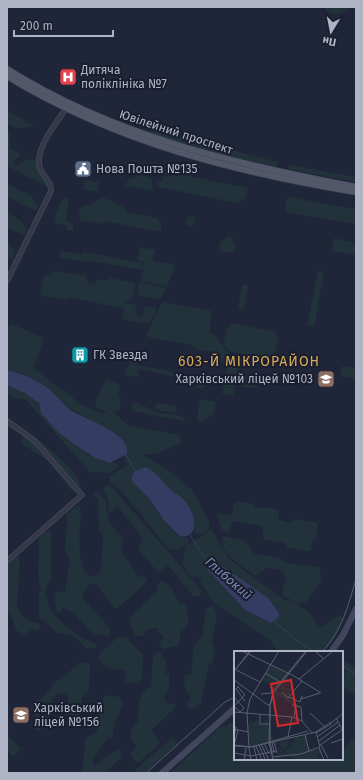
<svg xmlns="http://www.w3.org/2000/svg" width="363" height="780" viewBox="0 0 363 780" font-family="'Fira Sans',sans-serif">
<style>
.green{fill:#22323a;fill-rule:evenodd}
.water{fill:#343d61}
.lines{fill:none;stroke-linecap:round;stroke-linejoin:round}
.stream{stroke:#343d61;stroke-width:1}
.tertiary-casing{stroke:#4f5364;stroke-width:5.5}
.secondary-casing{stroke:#4f5364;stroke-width:6}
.primary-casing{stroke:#3d4253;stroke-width:7}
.tertiary{stroke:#343849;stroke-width:4.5}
.secondary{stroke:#42465d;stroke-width:5.5}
.primary{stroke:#52576a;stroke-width:6}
.tram{stroke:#565b71;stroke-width:1}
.labels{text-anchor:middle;stroke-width:4;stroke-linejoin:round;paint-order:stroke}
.poi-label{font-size:12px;fill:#afb3c6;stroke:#1a1e2e;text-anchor:start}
.street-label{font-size:12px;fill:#afb3c6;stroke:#1a1e2e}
.water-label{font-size:13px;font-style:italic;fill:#7e89b3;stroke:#1a1e2e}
.quarter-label{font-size:14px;letter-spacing:1px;fill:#d5a95a;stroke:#1a1e2e}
.inset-road{fill:none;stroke:#595e71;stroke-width:1}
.view{fill:#d62828;fill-opacity:0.15;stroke:#d62828;stroke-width:2}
.inset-edge{fill:none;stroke:#afb3c6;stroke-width:2}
</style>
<rect width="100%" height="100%" fill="#202639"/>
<g class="green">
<path d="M324 7H348C342 16 330 17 324 7Z"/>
<path d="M7 110 34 126 17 128 7 123Z"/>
<path d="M151 130 278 162 277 167 218 154 149 134Z"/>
<path d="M7 131H10V148L20 154 19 157 14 160V164L19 165 26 160 34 159 37 163 39 172 48 185 46 186 7 166Z"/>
<path d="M289 165 356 177V182L288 169Z"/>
<path d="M141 175 151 178 153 191 125 186 128 180Z"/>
<path d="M183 175 248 188 244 200 237 203 158 187 157 183 162 181 163 177Z"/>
<path d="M85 180 99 182 97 192 83 189Z"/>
<path d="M7 184 30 195 33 201 37 204V209L33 210 7 197Z"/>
<path d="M68 197 69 200 66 220 73 224V230H67L66 225 57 224 54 220 61 200Z"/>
<path d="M102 197 122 206 127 212 157 218 162 226 161 232 105 221 102 224 80 220 79 211 83 206 93 204Z"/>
<path d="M287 197 356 209V224L285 212Z"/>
<path d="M7 213 22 221 23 225 27 228 25 234H21L7 227Z"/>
<circle cx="191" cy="221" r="5"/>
<path d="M230 235 235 245 234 253 220 252V243Z"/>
<path d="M334 238 356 243V255L331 251Z"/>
<path d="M7 243 15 252 12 259 7 257Z"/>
<path d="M140 247 155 250 153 261 176 265 167 286 141 281 144 262 137 260Z"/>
<path d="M60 251 82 255 83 252 143 263 142 270 86 260 85 262 59 258Z"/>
<path d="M55 271 86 276 88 283 94 284 97 279 108 281 110 278 135 283 133 298 125 302 123 308 68 297 66 300 41 295 40 293 44 275 48 276Z"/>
<path d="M318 271 324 272 314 327 307 326Z"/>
<path d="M139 282 166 288 160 300 137 295Z"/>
<path d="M242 285H248L244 310 238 309Z"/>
<path d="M162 302 212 311 209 332 214 335 233 359 228 363 220 361 221 354 196 349 193 345 149 337 146 335Z"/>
<path d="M125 303 136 305 135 315 142 317 145 306 157 308 149 324 122 319Z"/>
<path d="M233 323 275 332 278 339 274 355 265 359 228 351 224 344 227 329Z"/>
<path d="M12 324 44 338 33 368 82 405 103 414 107 412 98 409 95 403 106 379 120 385 118 397 121 398 119 410 114 413 128 425 179 435 182 443 157 453 143 455 167 469 193 491 210 524 209 529 199 535 194 532 195 528 191 512 182 498 170 490 152 470 148 497C152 506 173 535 181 537 183 538 186 538 188 538V543L179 550 168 548 120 489 110 482V476L128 464 124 462 126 455 121 438 110 430 69 408 40 382 23 374 7 370V327Z"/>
<path d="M132 360 140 366 200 377 205 383 203 389 196 388V381L139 369 138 377 124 375Z"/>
<path d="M228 366 238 367 233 396 222 394Z"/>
<path d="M342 366 356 368V379L340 376Z"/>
<path d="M243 376 259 379 257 388 241 386Z"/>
<path d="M7 385C16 388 33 395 39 404 41 407 40 412 43 415 55 429 95 468 115 462L118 465V468L110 473 90 472 27 401C20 397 14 399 7 394Z"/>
<path d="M200 399 216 402 214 413 201 423 197 420Z"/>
<path d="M133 403C142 404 146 407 154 411 163 415 175 413 185 418L184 421 132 411Z"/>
<path d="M157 403 175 406 177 410 174 413 157 410 154 407Z"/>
<path d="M23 435C26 436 30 436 32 437 45 443 78 472 81 485L76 492 72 491 48 461 21 443Z"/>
<path d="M107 485H110L202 591 200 595 194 597 168 565 160 572 157 571 139 550V547L143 539 118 507 111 512 108 510V500L103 489Z"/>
<path d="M97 491 106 500C107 525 110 522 124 540L121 550 138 576 146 578 147 582 118 608H115L95 583 89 585 83 595V599L110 628 111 634 109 636C104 635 97 636 93 633 82 625 77 611 63 608L59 613 57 612 54 597 56 592H63L65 591 70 561 65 551 67 522 66 515 78 505 81 510C80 522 75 574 91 576 96 576 98 573 101 570L103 536 99 530 98 499 93 494Z"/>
<path d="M237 501 253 504 256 508 260 509 263 507 278 510 279 520 290 523 294 519 315 522 318 525 316 539 312 540 311 550 309 551 288 548 285 543 263 539V528L261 526 232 521 229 532H225L221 528 217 514 232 515 234 503Z"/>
<path d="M211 529 229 559 284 600 294 602 282 594 284 585 287 581 283 571 266 567 259 575H255C244 567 220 555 222 538L224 536 246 541 254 554 278 558 288 564 319 567 322 580 306 602 297 604 310 613 318 626 321 627 339 615 344 618 336 635 322 652H277L270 640 212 601 201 582 202 578 191 576 182 565 186 546ZM218 562 247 584 268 598 279 613 262 619 245 610 208 570 207 568Z"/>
<path d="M50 530 51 532V579L45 589C45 593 50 608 51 610 59 623 82 639 96 644L97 648 87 649 74 636 55 632 45 621 39 619V595L41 589C35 575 41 557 38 542L43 533Z"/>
<path d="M17 556 20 558 17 604 20 614 31 622 42 624 38 631 32 628 25 635 16 630 11 615 7 611V564Z"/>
<path d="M162 581C173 584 175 597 181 605L185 603 187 605 188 624 180 633 179 645 163 649 158 643 163 639V634L157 633 158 628 148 629 143 636 135 635 129 619 156 592 158 584Z"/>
<path d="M213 606C221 618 212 631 212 644L215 648 212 663 209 664 201 703 191 710 186 705 191 698C185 690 183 686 185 676L191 674 194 645 202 637 206 609Z"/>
<path d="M123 637 127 638 143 655 142 679 138 684 126 682 125 670 108 668 99 660 100 653 116 639Z"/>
<path d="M157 652 161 653 166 661 165 673 169 674V690L164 696V699L167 703 176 704 175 708 151 730 159 742 158 745 139 762H136L130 755 136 747 130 738 132 729 138 722C139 707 137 694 151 686L153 657Z"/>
<path d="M342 659 356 668V696L342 687 346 670 342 667Z"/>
<path d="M82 662 90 664 89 690 82 697 78 723 71 728 68 726V697L66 694 59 693 51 701 50 719 46 725 39 731 34 729 36 701C42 698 50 692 53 684Z"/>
<path d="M106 695 120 697 123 703 115 722 113 734 112 738 107 739 92 761 93 764 95 766 117 749 120 750 122 757 104 773H79L83 768 85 742 88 736 97 732 100 704Z"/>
<path d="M235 720V759H342V751L352 739 356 742V773H170L223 725 226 727Z"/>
<path d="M7 734 21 749 13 756 7 750Z"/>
<path d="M173 737 178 743 144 773H132Z"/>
</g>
<g class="water">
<path d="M7 370C22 374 37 379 49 389 56 395 62 403 69 409 83 419 131 432 127 454L110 463 95 458 75 445 57 431 41 413 39 403 25 393 7 385Z"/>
<path d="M145 467C157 471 162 482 171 490 174 493 178 495 181 497 193 507 204 536 181 537L165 522 148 497 132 481V476L135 471Z"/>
<path d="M215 561 268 598 279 613V617L271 623 245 610 208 570 207 568Z"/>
</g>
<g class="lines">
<g class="stream">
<path d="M126 455 136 472"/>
<path d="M190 535 204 557 214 565"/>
<path d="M274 621 297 641 315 652"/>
<path d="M342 664 356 675"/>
</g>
<defs>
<g id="tertiary">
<path d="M7 281 51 191C52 182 43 177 40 168 34 148 56 125 66 108"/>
<path d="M7 421 35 441 82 495 7 561"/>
</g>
<g id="secondary">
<path d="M331 652 343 635 356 609"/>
<path d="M162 773 235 708"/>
</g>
<g id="primary">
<path d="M7 69C113 136 234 164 356 187"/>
<path d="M7 76C113 141 234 172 356 192"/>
</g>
</defs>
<use href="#tertiary" class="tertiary-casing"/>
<use href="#secondary" class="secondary-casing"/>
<use href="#primary" class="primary-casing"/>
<use href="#tertiary" class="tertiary"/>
<use href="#secondary" class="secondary"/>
<use href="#primary" class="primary"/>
<g class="tram">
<path d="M322 652C342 631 348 606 356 579"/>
<path d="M146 773 225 702 235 697"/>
</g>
</g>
<defs>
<symbol id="hospital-square" viewBox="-11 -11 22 22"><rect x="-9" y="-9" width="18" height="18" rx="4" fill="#e0444e" stroke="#1a1e2e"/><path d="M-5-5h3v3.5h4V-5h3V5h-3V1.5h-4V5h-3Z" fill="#fff"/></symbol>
<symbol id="civic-square" viewBox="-11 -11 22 22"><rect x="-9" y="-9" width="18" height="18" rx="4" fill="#5c6f8a" stroke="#1a1e2e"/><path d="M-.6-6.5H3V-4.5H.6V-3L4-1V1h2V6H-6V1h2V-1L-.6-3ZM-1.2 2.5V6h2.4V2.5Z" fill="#fff"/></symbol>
<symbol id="building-square" viewBox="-11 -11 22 22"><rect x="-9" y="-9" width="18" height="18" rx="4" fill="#0f9aa8" stroke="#1a1e2e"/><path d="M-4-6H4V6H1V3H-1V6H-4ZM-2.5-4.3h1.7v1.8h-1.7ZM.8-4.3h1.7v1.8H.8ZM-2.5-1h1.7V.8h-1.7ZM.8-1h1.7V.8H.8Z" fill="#fff"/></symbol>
<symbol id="school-square" viewBox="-11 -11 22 22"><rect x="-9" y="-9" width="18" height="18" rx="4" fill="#8d6e63" stroke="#1a1e2e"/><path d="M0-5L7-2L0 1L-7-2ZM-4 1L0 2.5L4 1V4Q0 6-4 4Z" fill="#fff"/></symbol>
</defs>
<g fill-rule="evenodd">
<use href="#hospital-square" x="58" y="67" width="20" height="20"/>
<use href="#civic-square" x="73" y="159" width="20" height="20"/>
<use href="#building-square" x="70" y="345" width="20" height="20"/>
<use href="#school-square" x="316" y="369" width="20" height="20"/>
<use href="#school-square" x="11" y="705" width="20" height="20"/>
</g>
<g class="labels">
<g class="poi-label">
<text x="81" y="74">Дитяча<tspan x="81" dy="14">поліклініка №7</tspan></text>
<text x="96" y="173">Нова Пошта №135</text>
<text x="93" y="359">ГК Звезда</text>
<text x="313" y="383" text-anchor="end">Харківський ліцей №103</text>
<text x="34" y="712">Харківський<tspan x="34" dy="14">ліцей №156</tspan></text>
</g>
<g class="street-label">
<text transform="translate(176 132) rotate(18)" y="4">Ювілейний проспект</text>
</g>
<g class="water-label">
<text transform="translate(229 578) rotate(41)" y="5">Глибокий</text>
</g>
<g class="quarter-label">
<text x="249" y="366">603-Й МІКРОРАЙОН</text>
</g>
</g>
<g transform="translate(234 651)">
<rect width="109" height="109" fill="#202639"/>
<path d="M37 15 54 23 41 35 26 29ZM54 27 55 29H52V35L51 30 49 31 50 36 57 38 63 44 60 45 57 38 55 45 53 42 55 47 63 55 54 52 48 46H42H46L41 44V41L42 38 46 41 47 35V41L52 44 51 41 54 40 52 38 48 41 47 33ZM25 68 26 73H31V68L33 69 39 89 16 97 14 73H17L15 70 20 71ZM71 83 75 97 84 100 86 96 88 102 84 103V109H66L51 104V109L50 105 46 104 44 109 43 101 45 103H49L45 100 50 97H46L44 100 43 97 47 96V93L42 94 47 92 44 91 55 90 58 95 54 91V95L49 99 50 102 54 103 51 99 52 97 53 99 55 98 53 96H58V91L60 92 62 87 60 90V87L44 91 42 94 40 91Z" fill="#22323a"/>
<path class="inset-road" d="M8 0 60 25 87 42M81 0 90 8M2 19 26 31M0 20 17 0M0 20 16 0M31 22 48 32M65 28 99 0M0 29 34 54 36 53M5 35 2 38 11 50M48 41 54 47 68 30M27 43 37 42 38 39M0 46 10 57 6 61 0 55M55 46 66 51 68 45M67 48 86 42M58 54 67 56 68 70M0 55 11 44 4 36M0 61 58 66 68 70 78 82M76 62 91 76M26 64V73H36M60 66 62 53M102 67 109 80M96 73 109 62M0 76H2L0 86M0 78 14 81M82 82 97 73M71 84 75 100M54 86 58 66M83 86 104 71M38 90 40 102M40 90 43 102M85 90 106 74M30 92 35 103M35 92 39 109M97 92 109 88M27 93 35 109M0 94 18 96 74 80M25 94 31 108M35 94 36 55 39 40 72 0M86 94 108 79M87 94 94 107M0 95 4 79M0 95 16 96 82 81 97 71M22 95 28 109M20 96 23 109M15 97 17 109M15 97 13 62 16 48 45 0M85 97 90 109M0 102 17 105 42 100M38 106 67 103 86 96 82 81M10 109 12 97M39 109 36 89V55L40 41 73 0"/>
<path class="view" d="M57 29 64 72 44 75 37 33Z"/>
<rect width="109" height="109" class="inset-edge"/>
</g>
<rect width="363" height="780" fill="none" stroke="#afb3c6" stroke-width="16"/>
<g transform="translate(331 32) rotate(190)" stroke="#1a1e2e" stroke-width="3" paint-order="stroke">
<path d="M0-3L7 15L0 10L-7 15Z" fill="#afb3c6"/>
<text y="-6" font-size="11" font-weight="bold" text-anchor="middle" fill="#afb3c6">Пн</text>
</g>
<path d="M14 30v6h99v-6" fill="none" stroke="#afb3c6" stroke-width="2"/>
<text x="20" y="30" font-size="12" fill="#afb3c6" stroke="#1a1e2e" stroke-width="3" paint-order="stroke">200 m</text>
</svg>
